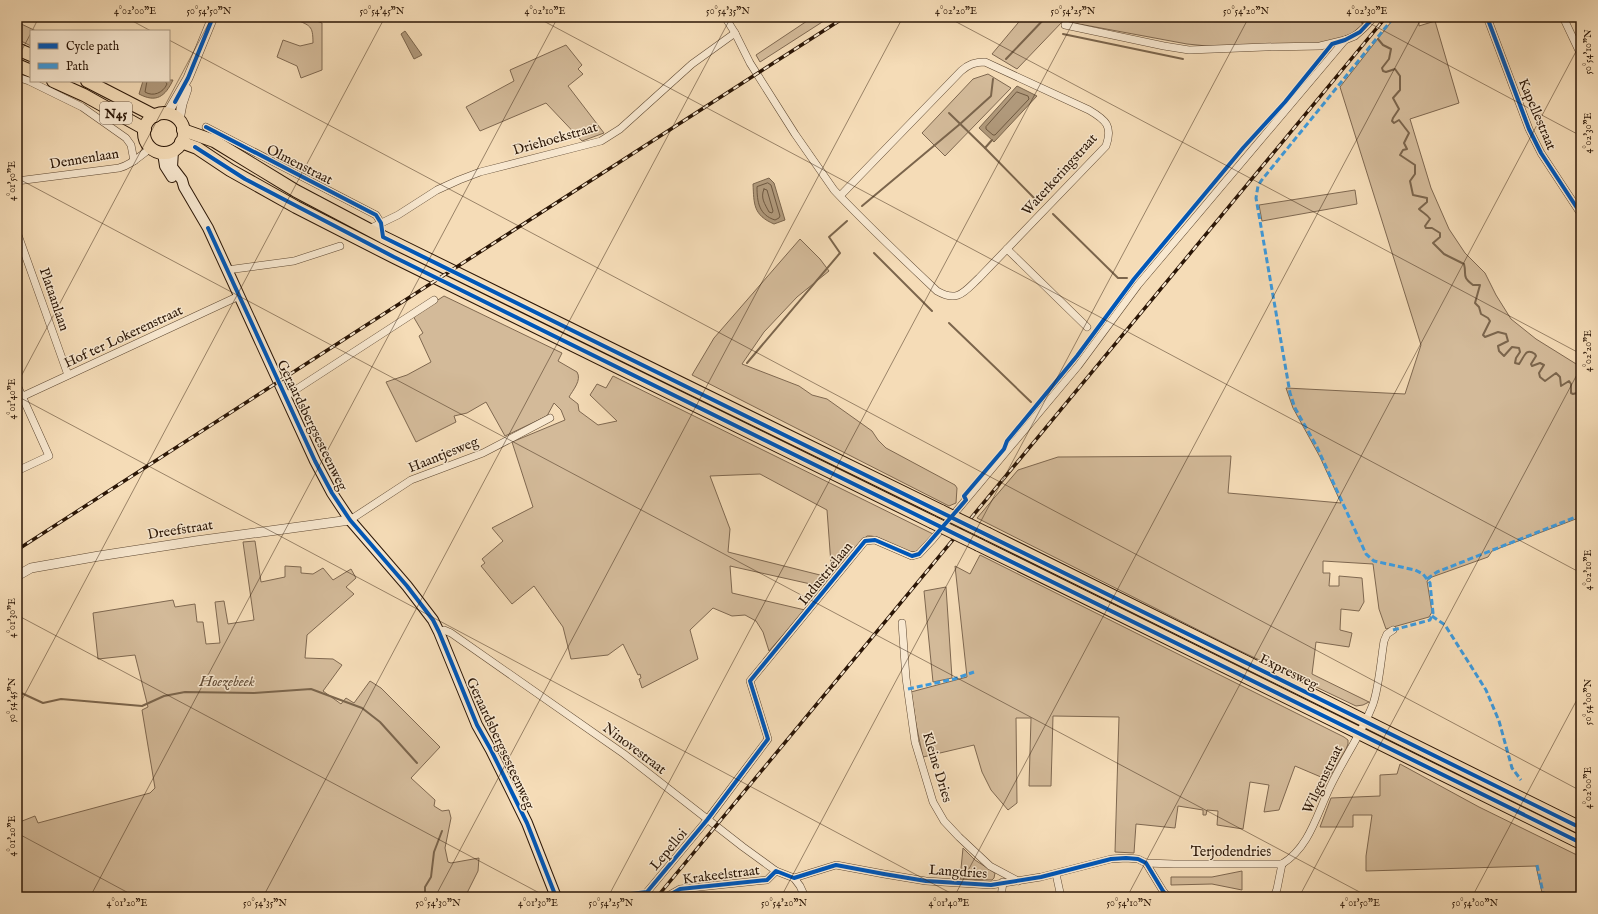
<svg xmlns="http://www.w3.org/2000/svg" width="1598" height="914" viewBox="0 0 1598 914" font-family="'IM FELL English',serif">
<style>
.green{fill:#d3ba99;stroke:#7f6850;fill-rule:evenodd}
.water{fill:#b0997b;stroke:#7b654c}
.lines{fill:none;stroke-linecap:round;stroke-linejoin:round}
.shore{stroke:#6e5840;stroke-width:1}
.stream{stroke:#7b654c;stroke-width:2}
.minor-casing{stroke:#5e4832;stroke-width:8}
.tertiary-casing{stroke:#5e4832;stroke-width:10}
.secondary-casing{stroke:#2b1606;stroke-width:12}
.trunk-casing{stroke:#2b1606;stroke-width:14}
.minor{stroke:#f8e8d0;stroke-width:7}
.tertiary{stroke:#f8e8d0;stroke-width:9}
.secondary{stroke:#f8e8d0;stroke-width:10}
.trunk{stroke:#f5dcb7;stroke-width:12}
.rail-casing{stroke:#2b1606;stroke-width:3.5}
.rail{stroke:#f8e8d0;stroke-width:2;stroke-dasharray:6;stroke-linecap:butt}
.trunk-bridge-casing{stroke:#2b1606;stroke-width:14;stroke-linecap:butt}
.trunk-bridge{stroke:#f5dcb7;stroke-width:12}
.quiet{stroke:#3d9add;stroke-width:3;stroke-dasharray:6 3;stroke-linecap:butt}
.cycleway-casing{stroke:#f8e8d0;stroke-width:6}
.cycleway{stroke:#0057b8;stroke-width:4}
.ticks{fill:none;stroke:#2b1606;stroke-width:1;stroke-opacity:0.45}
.labels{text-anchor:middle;stroke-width:3;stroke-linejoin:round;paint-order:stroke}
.shield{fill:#f8e8d0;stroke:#685543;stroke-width:1}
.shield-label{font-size:13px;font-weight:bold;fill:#2b1606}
.street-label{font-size:14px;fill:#2b1606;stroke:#f8e8d0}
.water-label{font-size:15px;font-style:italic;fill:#604a35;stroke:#f8e8d0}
.neatline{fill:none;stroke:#2b1606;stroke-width:1.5}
.ticks-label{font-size:10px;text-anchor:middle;fill:#2b1606}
</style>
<rect width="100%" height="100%" fill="#f5dcb7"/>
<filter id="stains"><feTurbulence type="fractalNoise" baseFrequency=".005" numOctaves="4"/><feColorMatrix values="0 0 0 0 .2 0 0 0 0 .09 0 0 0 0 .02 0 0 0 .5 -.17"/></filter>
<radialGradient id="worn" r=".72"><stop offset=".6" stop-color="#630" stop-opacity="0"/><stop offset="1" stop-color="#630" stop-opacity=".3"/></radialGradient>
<g class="green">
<path d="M295 17H306L322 23V70L301 78 297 66 277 57 283 40 300 46 313 43C313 25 310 26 295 19Z"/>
<path d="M813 17H830L760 62 756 55Z"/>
<path d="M1023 17H1371C1356 33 1344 39 1323 43L1207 46 1187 44 1063 21 1017 69 992 54Z"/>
<path d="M1395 17H1419V26L1435 21 1459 103 1410 119 1431 188 1449 229 1465 253 1485 273 1496 295 1511 319 1536 339 1581 367V517L1492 551 1488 557 1432 577 1427 581 1432 612 1429 617 1386 629 1379 609 1373 564 1323 561V573H1330L1329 586H1339V576L1362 578 1364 602 1359 611 1341 609 1340 630 1352 633 1349 647 1316 642 1312 674 1369 702 1363 705 1356 706 1232 647 977 518 1018 470 1058 457 1231 456 1228 493 1341 503 1320 457 1293 408 1286 388 1405 394 1421 345 1340 87Z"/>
<path d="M17 22 36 31H31V46L17 39Z"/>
<path d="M566 45 582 65 578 69 583 74 568 86 604 133 582 141 546 103 480 131 466 107 514 81 510 70Z"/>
<path d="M988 74 1011 88 945 156 922 133 973 79Z"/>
<path d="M1355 190 1357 204 1262 221 1259 205Z"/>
<path d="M800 239 820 259 829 271 797 297 764 332 742 364 799 386 812 395 827 399 872 431 878 440 886 448 955 485 957 488 956 503 949 506 692 375 714 338Z"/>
<path d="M444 296 562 353 558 361 577 372C582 380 573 390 569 397L578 404 579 411 598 425 617 421 590 395 597 384 606 388 613 376 933 534C930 538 927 543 924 547 908 563 886 534 867 536L860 542 824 587 730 566 732 593 805 610 769 651 763 632 756 621 745 615 732 616 713 608 690 630 698 659 642 688 639 679 641 678 640 674 638 675 623 644 608 655 571 659 563 627 534 586 512 604 481 566 485 563 482 559 503 541 492 528 533 507 512 442 565 420 561 410 554 403 547 416 505 436 486 402 467 413 454 416 456 422 416 442 386 382 407 375 431 362 419 336 423 333 413 316ZM760 474 827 510 832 578 728 552 730 529 710 476Z"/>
<path d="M255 541 261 582 285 577V566L301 567V573L313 574 323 568 333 580 351 569 356 578 346 587 354 594 307 635 305 658 333 659 342 665 323 691 341 704 346 698 354 703 370 681 381 688 440 747 411 778 435 800 434 806 442 811 449 810 451 818 445 848 448 862 451 863 479 858 478 871 465 897H17V823L35 816 38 823 150 793 155 788 142 710 148 707 135 655 98 659 93 613 173 600 175 607 195 604 197 622H203L206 644 220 643 215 602 224 601 228 624 254 620 243 542Z"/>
<path d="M980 555 1344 737 1348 740V744L1346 749 1328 780 1295 766 1279 810 1264 812 1269 785 1250 782 1243 829 1217 825 1218 811 1207 810 1206 815H1203V810L1178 806 1175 828 1136 824 1134 853 1115 852 1119 717 1053 716 1051 786H1029L1031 718H1016L1017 803 1008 810 991 790 982 772 974 745 923 757 916 724 911 692 967 677 955 566 970 574Z"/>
<path d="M946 587 952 678 933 682 924 591Z"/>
<path d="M1400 764 1479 807 1581 857V897H1543L1536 866 1366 871V856L1372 815H1353V827H1320L1331 798 1380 796V775L1397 774Z"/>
<path d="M963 848 975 860 995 873 994 878 992 880 960 879Z"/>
<path d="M1242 871V890L1212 884 1171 885V877H1212Z"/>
</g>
<g class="water">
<path d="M405 31 422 55 414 59 401 34Z"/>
<path d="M169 80H173C165 97 156 103 139 94L143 81H169Z"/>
<path d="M1017 86 1037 96 994 142 979 128Z"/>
<path d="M769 178 774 183 785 220 774 224C753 215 754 204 753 184Z"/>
</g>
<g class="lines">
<g class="shore">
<path d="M147 81 145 92C153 97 163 93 167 84L165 81"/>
<path d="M1017 92 1028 96 1029 99 995 135H993L986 129V127Z"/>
<path d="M768 183 771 185 780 216 779 218 775 220C759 215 757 202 757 187Z"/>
<path d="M764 189 767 190 773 211 772 213 769 212C765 204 760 198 764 189Z"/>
</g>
<g class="stream">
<path d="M1363 25 1362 22 1366 17"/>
<path d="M1063 34 1183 59"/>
<path d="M1378 39 1383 45 1391 49 1389 59 1382 68 1383 71 1386 72 1395 69 1400 76V90L1393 98 1399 109 1393 118 1392 121 1394 123 1399 120 1409 133 1404 143 1407 149 1403 150 1400 155 1415 165V174L1410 181 1413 195 1427 198V202L1419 209C1423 213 1427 214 1430 219L1425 226 1426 228H1432L1440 233V237L1433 243 1444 254 1464 264C1467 275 1461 276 1473 285H1480L1475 303 1479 307 1481 314 1488 318 1490 321 1483 335 1485 337 1498 332 1506 334 1508 341 1498 346 1499 351 1504 356 1512 347 1519 348 1520 352 1516 358 1515 363 1519 364C1524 358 1525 347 1535 354L1536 356 1531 364 1532 366 1540 363 1544 365 1539 373 1540 377 1545 381 1556 373 1560 377 1561 386 1569 381 1571 384V393L1573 394 1581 392"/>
<path d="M1006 59 1046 17"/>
<path d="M949 113 985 148"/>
<path d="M992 140 985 148 1038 202"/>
<path d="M862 206 960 124 991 96 993 79"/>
<path d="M1053 214 1118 278H1127"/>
<path d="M874 253 932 311"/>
<path d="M949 323 1031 402"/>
<path d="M747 363 840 253 829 237 847 221"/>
<path d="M17 691 43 703 61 699 142 706 164 696 185 692 254 693 311 689 362 708 380 722 417 763"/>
<path d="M422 897 425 895V887L431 877 434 852 442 831"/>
</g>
<defs>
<g id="minor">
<path d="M725 17 735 33 750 63 795 134 834 190C867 225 902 258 937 291 958 303 964 292 979 278L1106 146C1113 126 1106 120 1089 110L985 62C975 62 969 64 961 71L840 196"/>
<path d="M1487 17 1529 129 1541 153 1581 214"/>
<path d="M1563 17 1581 55"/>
<path d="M1065 25 1164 46 1189 50 1265 47 1320 46 1345 40 1355 36 1365 27 1374 17"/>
<path d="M17 77 29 81 82 107 126 138 131 145 134 161"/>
<path d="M206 127 376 215 381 223"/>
<path d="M17 181 119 168C131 165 140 156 151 148"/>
<path d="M369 229 398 215 437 190 459 180 480 172 601 141 620 129 692 64 735 33"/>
<path d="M17 232 68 375"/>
<path d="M1007 249 1087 327"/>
<path d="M227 270 294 261 340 246"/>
<path d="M17 385 49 456 17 471"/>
<path d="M286 396 434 300"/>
<path d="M17 399 239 296"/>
<path d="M350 520 411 480 483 453 550 418"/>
<path d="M902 623 906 678 915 742 933 802 944 821 959 837 990 866 1018 881"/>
<path d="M439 632 444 630 451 633 624 754 743 847 776 871 794 878 800 886 805 897"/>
<path d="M1146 863 1163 891 1168 897"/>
<path d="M1282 864C1310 847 1317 813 1331 785 1344 758 1362 733 1373 704 1379 687 1381 659 1384 641L1387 634 1393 630"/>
<path d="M1056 874 1061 897"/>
<path d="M794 878 836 865 884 874 926 881 991 885 1041 877 1111 859 1126 858 1138 859 1146 863 1174 864H1282"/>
<path d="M647 892 707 820 768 739 750 681 865 541 875 540 912 556 919 554 933 539 1078 366 1138 285 1345 40"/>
<path d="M666 897 680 889 767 880 776 871"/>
<path d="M1001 897 1003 882"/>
<path d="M1274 897 1277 889 1282 864"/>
</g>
<g id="tertiary">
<path d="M167 114 188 78 213 17"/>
<path d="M179 120 182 104 187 89"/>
<path d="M17 576 31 568 99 556 196 541 350 520"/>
</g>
<g id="secondary">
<path d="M173 151 172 167 182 180 184 187 208 228 315 461 332 493 350 520 407 586 433 620 439 632 477 725 491 750 527 823 556 897"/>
<path d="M163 153 165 166 172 177"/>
</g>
<g id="trunk">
<path d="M17 49 31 55"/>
<path d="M17 65 31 71"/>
<path d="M53 81 84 95 145 129"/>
<path d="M87 81 155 116"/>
<circle cx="164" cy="133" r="20"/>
<path d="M183 130 214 141 296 191 383 237 941 511"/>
<path d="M181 142 197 148 230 170 296 207 394 257 932 522"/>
<path d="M988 534 1581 828"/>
<path d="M979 545 1581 843"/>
</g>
</defs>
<use href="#minor" class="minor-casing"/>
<use href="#tertiary" class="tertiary-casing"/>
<use href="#secondary" class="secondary-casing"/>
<use href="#trunk" class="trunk-casing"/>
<use href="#minor" class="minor"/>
<use href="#tertiary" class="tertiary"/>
<use href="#secondary" class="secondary"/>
<use href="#trunk" class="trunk"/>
<defs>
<g id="rail">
<path d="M17 550 845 17"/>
<path d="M657 897 1386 17"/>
</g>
</defs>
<use href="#rail" class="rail-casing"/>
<use href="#rail" class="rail"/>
<defs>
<g id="trunk-bridge">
<path d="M941 511 988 534"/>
<path d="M932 522 979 545"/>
</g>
</defs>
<use href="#trunk-bridge" class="trunk-bridge-casing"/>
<use href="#trunk-bridge" class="trunk-bridge"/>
<g class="quiet">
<path d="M1427 579 1437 572 1581 515"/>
<path d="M1432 616 1445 625 1486 690 1499 721 1512 768 1521 780"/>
<path d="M1393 630 1430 620 1433 613 1430 583 1423 574 1415 570 1374 561 1366 554 1317 447 1295 408 1290 393 1256 198 1258 186 1261 181 1394 17"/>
<path d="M908 689 954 679 974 672"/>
<path d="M1537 865 1544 897"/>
</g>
<defs>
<g id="cycleway">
<path d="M1487 17 1529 129 1541 153 1581 214"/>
<path d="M175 102 188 78 213 17"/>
<path d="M206 127 376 215 381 223 383 237 1581 828"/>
<path d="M195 147 245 179 394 257 1581 843"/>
<path d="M208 228 315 461 332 493 350 520 407 586 433 620 439 632 477 725 491 750 527 823 556 897"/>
<path d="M606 897 647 892 707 820 768 739 750 681 865 541 875 540 912 556 919 554 966 500 964 496 1004 449 1007 441 1077 356 1134 279 1243 148 1285 102 1332 44 1345 40 1360 32 1374 17"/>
<path d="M666 897 680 889 767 880 776 871 794 878 836 865 884 874 926 881 991 885 1041 877 1111 859 1126 858 1138 859 1146 863 1163 891 1168 897"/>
</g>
</defs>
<use href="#cycleway" class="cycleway-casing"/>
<use href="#cycleway" class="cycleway"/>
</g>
<path class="ticks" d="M125 17 151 31M536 17 1581 573M947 17 1581 354M1358 17 1581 136M32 31 39 17M169 40 1581 791M17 59 31 33M17 178 1369 897M17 384 212 17M17 396 958 897M17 615 547 897M17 709 385 17M17 833 136 897M90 897 558 17M263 897 731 17M435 897 903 17M608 897 1076 17M781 897 1249 17M954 897 1422 17M1127 897 1581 42M1299 897 1581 367M1472 897 1581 692"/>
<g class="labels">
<rect class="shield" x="100" y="102" width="32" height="22" rx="3"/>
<g class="shield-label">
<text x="116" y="118">N45</text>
</g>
<g class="street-label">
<text transform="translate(1538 114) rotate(67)" y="5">Kapellestraat</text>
<text transform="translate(555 138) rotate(-16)" y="5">Driehoekstraat</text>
<text transform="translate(84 158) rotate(-9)" y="5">Dennenlaan</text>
<text transform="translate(300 164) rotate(27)" y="5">Olmenstraat</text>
<text transform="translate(1059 174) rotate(-48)" y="5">Waterkeringstraat</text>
<text transform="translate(55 299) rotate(71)" y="5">Plataanlaan</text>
<text transform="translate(123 336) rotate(-25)" y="5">Hof ter Lokerenstraat</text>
<text transform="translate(313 425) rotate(64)" y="5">Geraardsbergsesteenweg</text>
<text transform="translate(443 454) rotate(-22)" y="5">Haantjesweg</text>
<text transform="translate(180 529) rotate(-9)" y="5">Dreefstraat</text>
<text transform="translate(825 573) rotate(-51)" y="5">Industrielaan</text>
<text transform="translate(1289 671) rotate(26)" y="5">Expresweg</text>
<text transform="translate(501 743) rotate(65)" y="5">Geraardsbergsesteenweg</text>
<text transform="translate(635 748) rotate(37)" y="5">Ninovestraat</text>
<text transform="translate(938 767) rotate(73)" y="5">Kleine Dries</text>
<text transform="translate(1322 779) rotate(-64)" y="5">Wilgenstraat</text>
<text transform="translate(668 849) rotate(-50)" y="5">Lepelloi</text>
<text x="1231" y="856">Terjodendries</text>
<text transform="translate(958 871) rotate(4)" y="5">Langdries</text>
<text transform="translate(721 874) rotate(-7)" y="5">Krakeelstraat</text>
</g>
<g class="water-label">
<text x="227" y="686">Hoezebeek</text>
</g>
</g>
<rect width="1598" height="914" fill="none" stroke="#f5dcb7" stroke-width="44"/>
<rect x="30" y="30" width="140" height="52" fill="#f8e8d0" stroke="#a6947f"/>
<rect x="38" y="43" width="20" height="6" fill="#0057b8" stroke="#a6947f"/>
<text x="66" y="50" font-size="12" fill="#2b1606">Cycle path</text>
<rect x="38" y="63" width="20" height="6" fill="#3d9add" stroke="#a6947f"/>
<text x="66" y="70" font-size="12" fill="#2b1606">Path</text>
<rect x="22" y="22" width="1554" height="870" class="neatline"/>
<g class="ticks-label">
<text x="135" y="14">4°02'00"E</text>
<text x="209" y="14">50°54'50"N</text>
<text x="382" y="14">50°54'45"N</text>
<text x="545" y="14">4°02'10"E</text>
<text x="728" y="14">50°54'35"N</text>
<text x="956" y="14">4°02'20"E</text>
<text x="1073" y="14">50°54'25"N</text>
<text x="1246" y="14">50°54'20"N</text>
<text x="1367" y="14">4°02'30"E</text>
<text transform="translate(1587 52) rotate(-90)" y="4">50°54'10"N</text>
<text transform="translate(1587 133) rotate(-90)" y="4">4°02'30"E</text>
<text transform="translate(11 181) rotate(-90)" y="4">4°01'50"E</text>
<text transform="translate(1587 351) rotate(-90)" y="4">4°02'20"E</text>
<text transform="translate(11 399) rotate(-90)" y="4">4°01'40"E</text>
<text transform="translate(1587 570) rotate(-90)" y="4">4°02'10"E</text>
<text transform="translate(11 618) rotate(-90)" y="4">4°01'30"E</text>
<text transform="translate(11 700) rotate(-90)" y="4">50°54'45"N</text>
<text transform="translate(1587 702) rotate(-90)" y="4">50°54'00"N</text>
<text transform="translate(1587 788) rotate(-90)" y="4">4°02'00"E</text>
<text transform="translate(11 836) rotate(-90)" y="4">4°01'20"E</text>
<text x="127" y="906">4°01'20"E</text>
<text x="265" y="906">50°54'35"N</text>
<text x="438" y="906">50°54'30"N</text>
<text x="538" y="906">4°01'30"E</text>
<text x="611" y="906">50°54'25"N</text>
<text x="784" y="906">50°54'20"N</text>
<text x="949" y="906">4°01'40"E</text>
<text x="1129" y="906">50°54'10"N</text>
<text x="1360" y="906">4°01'50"E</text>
<text x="1475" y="906">50°54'00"N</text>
</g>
<rect width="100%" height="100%" filter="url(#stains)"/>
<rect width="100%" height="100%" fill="url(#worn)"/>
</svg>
